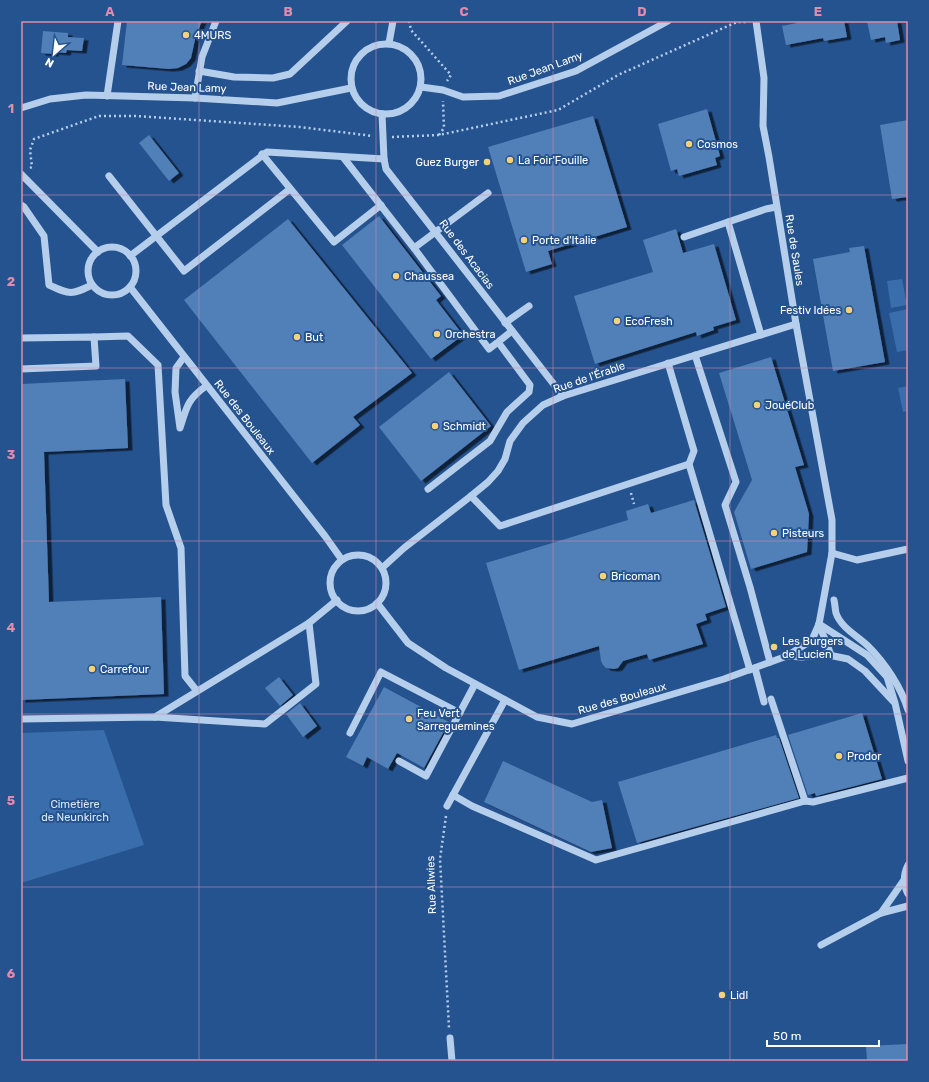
<svg xmlns="http://www.w3.org/2000/svg" width="929" height="1082" viewBox="0 0 929 1082" font-family="Rubik,sans-serif">
<style>
.green{fill:#396dac}
.building{fill:#517fb8;filter:url(#shadow)}
.lines{fill:none;stroke-linecap:round;stroke-linejoin:round}
.path{stroke:#b5ceeb;stroke-width:2.5;stroke-dasharray:2 3;stroke-linecap:butt}
.minor{stroke:#b5ceeb;stroke-width:7}
.grid{fill:none;stroke:#e08cad;stroke-width:1;stroke-opacity:0.55}
.poi-dot{fill:#f5d179;stroke:#25538f;stroke-width:1.5}
.labels{text-anchor:middle;stroke-width:4;stroke-linejoin:round;paint-order:stroke}
.poi-label{font-size:11px;fill:#fff;stroke:#25538f;text-anchor:start}
.street-label{font-size:11px;fill:#fff;stroke:#25538f}
.park-label{font-size:11px;fill:#dae8f9;stroke:#25538f}
.neatline{fill:none;stroke:#e08cad;stroke-width:1.5}
.grid-label{font-size:13px;text-anchor:middle;font-weight:bold;fill:#e08cad}
</style>
<defs>
<filter id="shadow"><feDropShadow dx="4.5" dy="2.5" stdDeviation="0" flood-color="#0009"/></filter>
</defs>
<rect width="100%" height="100%" fill="#25538f"/>
<g class="green">
<path d="M902 279 907 305 891 308 887 281Z"/>
<path d="M908 309V350L897 352 889 313Z"/>
<path d="M908 386V411L903 412 898 388Z"/>
<path d="M104 730 144 845 21 883V733Z"/>
</g>
<g class="building">
<path d="M127 21H202L196 35 191 58 186 64 178 68 169 69 122 65Z"/>
<path d="M796 21H844L847 37 824 41 823 38 786 45 782 26 797 23Z"/>
<path d="M867 21H897L900 40 886 43 885 37 871 40Z"/>
<path d="M43 31 68 33V37L84 38 82 51 67 50 66 53 54 52V54L41 53Z"/>
<path d="M707 109 720 156 715 158 717 165 679 176 677 169 671 171 658 124Z"/>
<path d="M593 116 627 227 548 251 552 264 526 272 488 147Z"/>
<path d="M908 120V197L892 199 880 125Z"/>
<path d="M149 135 179 173 169 181 139 143Z"/>
<path d="M379 216 441 296 436 300 463 335 431 359 342 245Z"/>
<path d="M288 219 412 373 353 417 360 425 312 463 184 300Z"/>
<path d="M676 229 683 253 714 244 736 320 713 327 714 330 697 336 696 332 595 364 574 296 653 272 643 240Z"/>
<path d="M864 246 885 362 833 371 813 259 850 252 849 248Z"/>
<path d="M771 357 804 465 795 467 809 514 807 552 751 569 734 512 752 480 719 373Z"/>
<path d="M449 372 491 426 421 481 379 427Z"/>
<path d="M125 379 128 448 44 452 49 602 161 597 164 694 21 700V384Z"/>
<path d="M694 500 726 607 705 614 707 620 696 624 703 644 649 660 647 654 623 661 618 668 614 669 606 668 603 665 601 661 599 646 519 670 486 563 628 520 626 511 648 504 651 513Z"/>
<path d="M279 677 293 695 280 706 265 688Z"/>
<path d="M384 687 449 722 424 768 397 753 388 769 367 757 363 766 346 757Z"/>
<path d="M300 703 317 726 303 737 286 714Z"/>
<path d="M862 713 882 779 816 796 815 793 808 795 788 735Z"/>
<path d="M776 735 777 738H779L799 798 637 843 618 782Z"/>
<path d="M503 761 592 802 602 800 612 848 591 852 484 802Z"/>
<path d="M908 1044V1061H867L866 1046Z"/>
</g>
<g class="lines">
<g class="path">
<path d="M409 21 411 30 451 75 447 81"/>
<path d="M439 135 444 128 443 101"/>
<path d="M392 137 439 135 558 110 618 75 737 22H746"/>
<path d="M30 168 32 167 30 150 34 139 99 116H136L300 127 373 136"/>
<path d="M631 493 634 504"/>
<path d="M446 816 440 859 449 1028"/>
</g>
<g class="minor">
<path d="M389 43 393 21"/>
<circle cx="386" cy="79" r="35"/>
<path d="M199 71 234 77 273 78 290 74 347 21"/>
<path d="M421 87 443 90 463 97 499 96 576 71 668 21"/>
<path d="M107 96 118 21"/>
<path d="M195 98 202 57 216 21"/>
<path d="M21 108 50 99 86 95 195 98 277 103 351 88"/>
<path d="M382 114 384 159 386 169 563 396"/>
<path d="M262 154 334 242 381 205"/>
<path d="M343 157 414 248 489 349 498 342 530 385 529 392 507 412 490 441 428 489"/>
<path d="M21 174 98 252"/>
<path d="M109 176 184 271 290 189"/>
<path d="M21 205 24 207 44 236 49 285C71 295 71 295 92 285"/>
<path d="M684 237 728 222"/>
<circle cx="112" cy="271" r="24"/>
<path d="M414 248 488 193"/>
<path d="M130 256 267 152 384 159"/>
<path d="M130 287 325 536 342 560"/>
<path d="M505 323 529 306"/>
<path d="M761 335 728 222 766 209 776 207"/>
<path d="M94 337 128 336 158 365 166 505 181 548 185 676 197 691"/>
<path d="M21 338 94 337 96 366 21 369"/>
<path d="M498 342 512 331"/>
<path d="M695 355 736 482 725 505 750 587 770 662"/>
<path d="M184 357 176 368 175 392 180 428C187 406 187 400 206 386"/>
<path d="M689 464 750 670"/>
<path d="M471 496 500 526 689 464 694 451 668 363"/>
<path d="M832 553 857 560 908 549"/>
<circle cx="358" cy="583" r="28"/>
<path d="M382 568 404 548 471 496 488 482 498 471 505 459 510 441 523 423 543 405 563 396 796 324"/>
<path d="M834 600C835 604 835 609 836 613 841 628 858 636 868 646 885 663 901 687 908 710"/>
<path d="M377 603 408 643 446 668 537 717 572 724 724 679 787 656 812 640 819 624 832 553V520L796 324 769 157 763 126 764 78 756 21"/>
<path d="M819 624 867 655 887 677 895 703 908 761"/>
<path d="M819 624 831 655"/>
<path d="M787 656 802 657 824 654 848 659 865 671 893 701"/>
<path d="M755 668 764 702"/>
<path d="M771 699 805 801"/>
<path d="M155 717 309 623 337 600"/>
<path d="M21 719 155 717 265 724 316 684 309 623"/>
<path d="M350 733 381 672 460 713"/>
<path d="M399 761 426 776 475 684"/>
<path d="M453 795 472 806 596 860 805 801 813 802 908 778"/>
<path d="M447 806 505 700"/>
<path d="M908 865C903 875 903 884 908 894"/>
<path d="M881 913 904 880"/>
<path d="M821 945 881 913 908 906"/>
<path d="M450 1038 452 1061"/>
</g>
</g>
<path class="grid" d="M199 21V1061M376 21V1061M553 21V1061M730 21V1061M21 195H908M21 368H908M21 541H908M21 714H908M21 887H908"/>
<g class="poi-dot">
<circle cx="186" cy="35" r="4"/>
<circle cx="689" cy="144" r="4"/>
<circle cx="510" cy="160" r="4"/>
<circle cx="487" cy="162" r="4"/>
<circle cx="524" cy="240" r="4"/>
<circle cx="396" cy="276" r="4"/>
<circle cx="849" cy="310" r="4"/>
<circle cx="617" cy="321" r="4"/>
<circle cx="437" cy="334" r="4"/>
<circle cx="297" cy="337" r="4"/>
<circle cx="757" cy="405" r="4"/>
<circle cx="435" cy="426" r="4"/>
<circle cx="774" cy="533" r="4"/>
<circle cx="603" cy="576" r="4"/>
<circle cx="774" cy="647" r="4"/>
<circle cx="92" cy="669" r="4"/>
<circle cx="409" cy="719" r="4"/>
<circle cx="839" cy="756" r="4"/>
<circle cx="722" cy="995" r="4"/>
</g>
<g class="labels">
<g class="poi-label">
<text x="194" y="39">4MURS</text>
<text x="697" y="148">Cosmos</text>
<text x="518" y="164">La Foir'Fouille</text>
<text x="479" y="166" text-anchor="end">Guez Burger</text>
<text x="532" y="244">Porte d'Italie</text>
<text x="404" y="280">Chaussea</text>
<text x="841" y="314" text-anchor="end">Festiv Idées</text>
<text x="625" y="325">EcoFresh</text>
<text x="445" y="338">Orchestra</text>
<text x="305" y="341">But</text>
<text x="765" y="409">JouéClub</text>
<text x="443" y="430">Schmidt</text>
<text x="782" y="537">Pisteurs</text>
<text x="611" y="580">Bricoman</text>
<text x="782" y="645">Les Burgers<tspan x="782" dy="13">de Lucien</tspan></text>
<text x="100" y="673">Carrefour</text>
<text x="417" y="717">Feu Vert<tspan x="417" dy="13">Sarreguemines</tspan></text>
<text x="847" y="760">Prodor</text>
<text x="730" y="999">Lidl</text>
</g>
<g class="street-label">
<text transform="translate(545 68) rotate(-20)" y="4">Rue Jean Lamy</text>
<text transform="translate(187 87) rotate(2)" y="4">Rue Jean Lamy</text>
<text transform="translate(795 250) rotate(81)" y="4">Rue de Saules</text>
<text transform="translate(467 254) rotate(53)" y="4">Rue des Acacias</text>
<text transform="translate(589 377) rotate(-19)" y="4">Rue de l'Érable</text>
<text transform="translate(245 417) rotate(52)" y="4">Rue des Bouleaux</text>
<text transform="translate(622 698) rotate(-16)" y="4">Rue des Bouleaux</text>
<text transform="translate(431 885) rotate(-92)" y="4">Rue Allwies</text>
</g>
<g class="park-label">
<text x="75" y="808">Cimetière<tspan x="75" dy="13">de Neunkirch</tspan></text>
</g>
</g>
<rect width="929" height="1082" fill="none" stroke="#25538f" stroke-width="44"/>
<g transform="translate(54 54) rotate(208)" stroke="#25538f" stroke-width="3" paint-order="stroke">
<path d="M0-3L7 15L0 10L-7 15Z" fill="#ffffff"/>
<text y="-6" font-size="11" font-weight="bold" text-anchor="middle" fill="#ffffff">N</text>
</g>
<path d="M767 1040v6h112v-6" fill="none" stroke="#ffffff" stroke-width="2"/>
<text x="773" y="1040" font-size="12" fill="#ffffff" stroke="#25538f" stroke-width="3" paint-order="stroke">50 m</text>
<rect x="22" y="22" width="885" height="1038" class="neatline"/>
<g class="grid-label">
<text x="110" y="16">A</text>
<text x="288" y="16">B</text>
<text x="464" y="16">C</text>
<text x="642" y="16">D</text>
<text x="818" y="16">E</text>
<text x="11" y="113">1</text>
<text x="11" y="286">2</text>
<text x="11" y="459">3</text>
<text x="11" y="632">4</text>
<text x="11" y="805">5</text>
<text x="11" y="978">6</text>
</g>
</svg>
